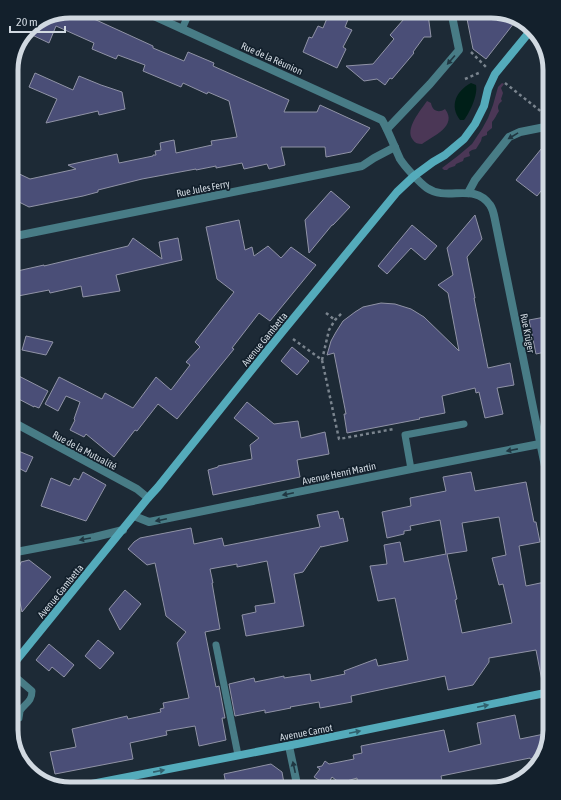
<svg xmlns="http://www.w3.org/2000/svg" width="561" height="800" viewBox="0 0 561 800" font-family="'Asap Condensed',sans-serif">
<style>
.green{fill:#4b3756}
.water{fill:#001f18}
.building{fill:#4a4e77;stroke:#9093a6;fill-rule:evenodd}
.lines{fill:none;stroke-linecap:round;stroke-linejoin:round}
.path{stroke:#7a848e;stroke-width:2.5;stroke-dasharray:3 3;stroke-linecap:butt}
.lane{stroke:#487c86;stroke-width:7}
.street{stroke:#487c86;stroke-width:8}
.secondary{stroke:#54abbb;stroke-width:8}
.oneway{fill:#203742}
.oneway2{fill:#305f6c}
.labels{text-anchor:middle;stroke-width:3.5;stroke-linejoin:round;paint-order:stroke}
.street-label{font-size:10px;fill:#d1d9e1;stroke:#13202c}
.rim{fill:none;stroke:#d1d9e1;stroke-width:5}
</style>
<rect width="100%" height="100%" fill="#1d2a36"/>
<g class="green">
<path d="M502 83 504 84 501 88 503 93 501 99 502 101C498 104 497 107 499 111 496 115 495 119 492 122V128L487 132V135L482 137 481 141 476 149 472 150 469 152 470 156 464 158 463 161 456 164 455 166 449 168 447 170H444L442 168 459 155 472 144 482 129 488 118 493 105 498 87Z"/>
<path d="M427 101 431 103C432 110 438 114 445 109 458 126 433 136 422 144 418 144 415 143 413 140 404 129 421 110 427 101Z"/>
</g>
<path class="water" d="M471 83 476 85C478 95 470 112 464 120H460C449 106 456 91 471 83Z"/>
<g class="building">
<path d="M70 11 82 16 83 14 153 46V48L184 61 188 52 214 63 213 66 289 100 284 112H317L320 105 370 128 351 152 326 157 325 147H281L285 165 269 169 267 164 244 169 242 163 216 168V166L196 170V169L142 179 98 190V192L83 196 29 207 11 198V170L30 179 76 169 68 165 117 154 119 163 153 156V155H156L155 151 161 150 160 143 174 140 176 153 212 145 211 141 237 137 229 101 208 92 207 94 183 83 181 87 143 71 145 65 118 55 116 59 92 49 94 43 56 26 49 43 28 33 31 26Z"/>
<path d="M330 11H337L349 17 345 27 352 30 343 47 346 49 337 68 303 52 309 37 312 38 318 26 323 28Z"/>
<path d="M480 11H494L518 18 486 59 473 49 466 14Z"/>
<path d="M428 14 431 37H424L413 52 414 53 392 79 390 78 385 85 377 79 364 81 346 66 373 64 394 39 390 35 404 19Z"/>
<path d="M35 73 73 90 79 76 101 85 122 92 125 109 99 115 98 111 46 123 57 99 29 87Z"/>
<path d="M550 138V175L548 180 549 181 537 196 516 180Z"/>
<path d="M331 191 350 207 333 225H332L309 253 305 220Z"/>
<path d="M475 215 482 239 467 257 475 298H474L488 368 510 363 514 385 497 388 503 414 485 418 479 392 476 393 475 388 442 396 445 413 419 418 420 419 347 433 344 414H346L334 353 327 355 331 341 336 332 343 321 355 312 363 307 381 303 395 304 411 309 424 317 459 351 448 293 438 285 453 275 447 248Z"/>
<path d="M239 220 245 250 252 247 254 256 268 246 281 258 291 247 316 265 270 321 259 313 232 348 234 349 177 419 158 404 137 431 135 430 114 457 86 434 84 437 70 430 75 420 74 419 80 402 66 396 58 411 45 404 59 377 102 399 105 393 133 408 156 377 171 390 190 365 186 362 200 347 195 342 234 292 217 279 206 227Z"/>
<path d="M412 225 437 246 425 260 411 248 387 274 378 266Z"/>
<path d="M133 238 162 259 159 242 178 238 182 260 116 275 120 291 83 297 81 286 50 293 49 290 18 296 13 272 44 265V266L128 246Z"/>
<path d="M545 317 550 338V351L536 354 529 320Z"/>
<path d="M26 336 53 342 46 355 22 350Z"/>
<path d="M292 347 309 361 297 375 281 361Z"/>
<path d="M11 372 48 391 39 408 34 406V407L11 395Z"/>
<path d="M247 402 274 424 298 421 301 438 325 432 329 454 297 460 300 477 213 495 208 470 218 467V466L252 459 250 445 259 438 234 418Z"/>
<path d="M11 448 33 457 26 472 11 464Z"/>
<path d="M83 472 106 485 86 521 41 506 51 478 70 486 74 478 79 480Z"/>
<path d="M471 472 475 491 526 482 534 522H536L540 542 519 546 526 586 545 582 550 603V685L543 686 536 650 489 658V662L473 685 448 690 445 676 351 696 352 702 320 708 319 702 290 707 291 708 265 713V710L235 716 229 684 254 678 255 682 284 676V678L310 674 311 681 345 674 344 671 376 659 378 666 408 660 395 598 378 601 370 566 387 564 384 545 400 542 404 562 446 554 440 520 410 526 411 530 404 531V534L387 538 382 512 411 506 410 498 446 491 443 477ZM499 517 506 555 492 558 499 585 503 584 512 623 462 633 455 600 457 599 447 554 467 551 462 523Z"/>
<path d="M338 511 340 519 343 518 348 541 321 547V546L303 572 294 574 304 626 246 636 242 615 256 612 255 606 275 603 267 561 237 567V564L210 569 213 583H212L220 629 205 632 216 687 219 686 225 718H222L226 740 199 746 195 726 166 731 167 735 130 743 133 759 55 774 50 752 76 747 72 729 127 716 128 719 161 712 160 709 164 708 163 703 189 698 177 643 186 632 166 616 155 563 147 565 128 549 134 542 140 538 191 528 194 544 222 538 224 546 320 527 317 515Z"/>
<path d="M29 560 51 577 22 612 15 579 21 562Z"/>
<path d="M125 590 141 604 120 630 109 609Z"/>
<path d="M98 640 114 653 100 669 85 656Z"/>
<path d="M49 644 74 665 64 677 52 667 49 671 36 660Z"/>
<path d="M515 715 520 739 549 733 543 757 530 759V758L441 776 444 789H358L357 778 340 783 332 777 327 785 314 777 320 769 317 767 322 766 325 761 329 764 354 759 353 755 362 753 361 746 371 744 444 730 449 752 481 744 477 723Z"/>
<path d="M271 764 282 772 285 789H227L224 774Z"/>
</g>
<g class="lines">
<g class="path">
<path d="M471 52 486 67"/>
<path d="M465 79 481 72"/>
<path d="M505 83 543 113"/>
<path d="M326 313 335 320"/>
<path d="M293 339 322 360 339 439 394 429"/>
<path d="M322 360 329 330 335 320 342 313"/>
</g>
<g class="lane">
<path d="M182 29 190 11"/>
<path d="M411 469 405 435 464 424"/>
<path d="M216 645 238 755"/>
<path d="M11 673 32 691C32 702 25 703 20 711 20 713 19 717 19 718"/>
</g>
<g class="street">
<path d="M143 11 382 120C389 132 394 146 400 159 405 167 420 183 427 188 447 202 474 182 490 205 493 209 494 215 495 220L550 491"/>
<path d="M387 129 430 84 459 50 451 11"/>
<path d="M468 193 475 180 509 137 520 132 550 126"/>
<path d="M11 237 362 166 374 158 395 147"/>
<path d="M11 421 137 489 148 498"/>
<path d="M134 516 149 522 411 469 550 442"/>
<path d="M11 553 95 537 123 530"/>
<path d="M289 746 298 789"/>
</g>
<g class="secondary">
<path d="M11 667 148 498 158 487 283 331 397 192 414 176 433 162 445 155 464 139 475 124 484 106 488 89 495 74 531 30"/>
<path d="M66 789 302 743 550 692"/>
</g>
</g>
<defs><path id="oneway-solid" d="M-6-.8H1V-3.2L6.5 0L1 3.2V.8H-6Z"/></defs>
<g class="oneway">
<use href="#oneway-solid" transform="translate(451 60) rotate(131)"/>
<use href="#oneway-solid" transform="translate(513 136) rotate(149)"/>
<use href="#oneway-solid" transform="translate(512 450) rotate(169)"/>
<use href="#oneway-solid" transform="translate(288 494) rotate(168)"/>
<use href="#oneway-solid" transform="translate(161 520) rotate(168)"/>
<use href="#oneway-solid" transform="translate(85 539) rotate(170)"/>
<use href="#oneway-solid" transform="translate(294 767) rotate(-102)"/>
</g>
<g class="oneway2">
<use href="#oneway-solid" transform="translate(483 706) rotate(-12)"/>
<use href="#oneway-solid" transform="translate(355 732) rotate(-12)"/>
<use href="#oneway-solid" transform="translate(159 771) rotate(-11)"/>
</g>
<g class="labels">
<g class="street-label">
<text transform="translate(272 58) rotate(24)" y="4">Rue de la Réunion</text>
<text transform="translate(203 188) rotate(-11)" y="4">Rue Jules Ferry</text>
<text transform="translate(528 333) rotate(79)" y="4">Rue Krüger</text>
<text transform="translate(264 339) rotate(-51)" y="4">Avenue Gambetta</text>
<text transform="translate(85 450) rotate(28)" y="4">Rue de la Mutualité</text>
<text transform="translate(339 473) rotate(-12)" y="4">Avenue Henri Martin</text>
<text transform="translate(60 591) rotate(-51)" y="4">Avenue Gambetta</text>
<text transform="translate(306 732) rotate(-11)" y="4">Avenue Carnot</text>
</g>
</g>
<path d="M0 0H561V800H0ZM70 18H491A52 52 0 0 1 543 70V730A52 52 0 0 1 491 782H70A52 52 0 0 1 18 730V70A52 52 0 0 1 70 18Z" fill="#13202c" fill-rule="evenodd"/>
<path class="rim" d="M70 18H491A52 52 0 0 1 543 70V730A52 52 0 0 1 491 782H70A52 52 0 0 1 18 730V70A52 52 0 0 1 70 18Z"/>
<path d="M10 26v6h55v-6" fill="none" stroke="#d1d9e1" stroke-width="2"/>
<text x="16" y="26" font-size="12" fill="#d1d9e1" stroke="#13202c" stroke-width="3" paint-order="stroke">20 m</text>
</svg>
